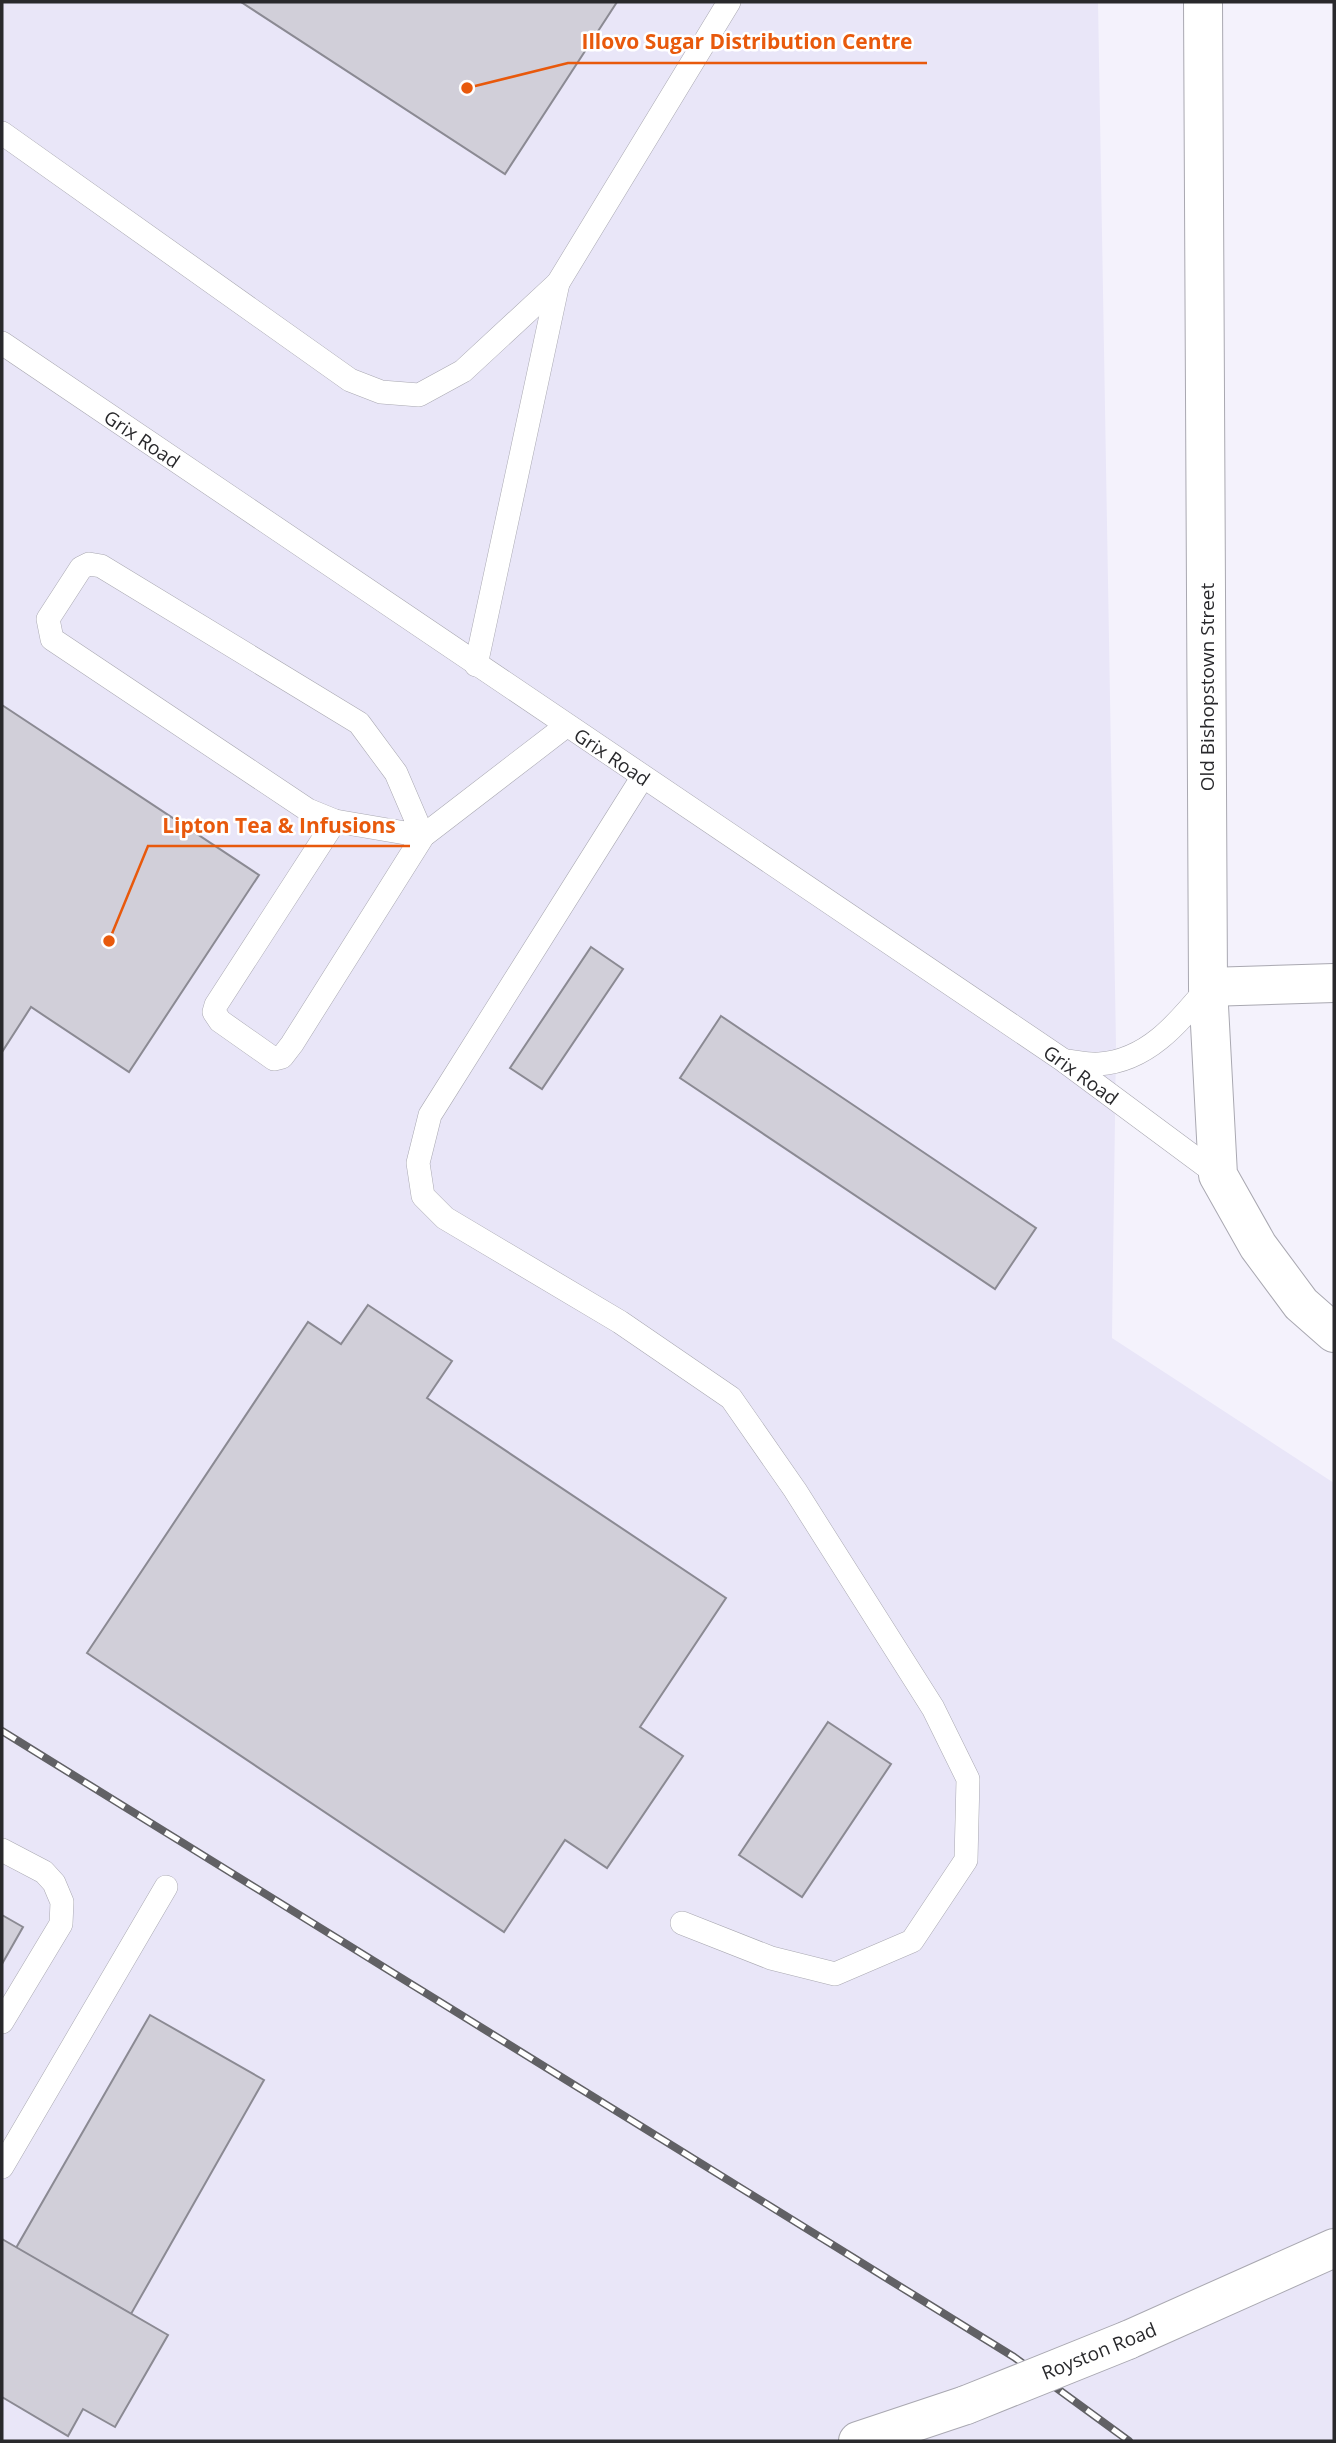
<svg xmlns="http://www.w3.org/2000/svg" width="1336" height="2443" viewBox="0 0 1336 2443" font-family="'Open Sans',sans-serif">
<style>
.built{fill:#e9e6f8}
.building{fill:#d1cfd9;stroke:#8b8a93;stroke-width:2}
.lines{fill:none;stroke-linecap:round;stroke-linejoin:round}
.service-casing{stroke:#a9a8b1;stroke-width:24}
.minor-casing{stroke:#a9a8b1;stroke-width:40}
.service{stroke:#fff;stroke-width:23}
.minor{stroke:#fff;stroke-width:38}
.rail-casing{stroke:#616165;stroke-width:8}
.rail{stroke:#fff;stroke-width:5;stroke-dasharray:16;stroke-linecap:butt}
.minor-bridge-casing{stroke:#a9a8b1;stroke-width:40;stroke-linecap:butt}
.minor-bridge{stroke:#fff;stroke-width:38}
.labels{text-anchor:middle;stroke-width:5;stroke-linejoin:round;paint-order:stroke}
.street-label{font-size:19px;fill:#29292c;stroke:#fff}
.leader{fill:none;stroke:#e8590c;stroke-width:2.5}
.callout-dot{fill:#e8590c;stroke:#fff;stroke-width:2.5}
.callout-label{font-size:21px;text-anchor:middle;font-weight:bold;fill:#e8590c;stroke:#fff;stroke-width:5;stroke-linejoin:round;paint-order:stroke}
</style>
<rect width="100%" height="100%" fill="#f4f2fc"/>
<path class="built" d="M2 2H1098L1116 1045 1112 1338 1334 1483V2441H2Z"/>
<g class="building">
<path d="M241 2H617L505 174Z"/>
<path d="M2 705 259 875 129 1072 31 1007 2 1052Z"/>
<path d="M591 947 623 969 542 1089 510 1068Z"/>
<path d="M721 1016 1036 1228 995 1289 680 1078Z"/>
<path d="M368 1305 452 1361 427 1398 726 1598 640 1727 683 1756 607 1868 565 1840 504 1932 87 1653 308 1322 341 1344Z"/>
<path d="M828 1722 891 1764 802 1897 739 1855Z"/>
<path d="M2 1915 23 1927 2 1964Z"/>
<path d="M150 2015 264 2080 131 2314 16 2248Z"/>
<path d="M2 2239 168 2335 115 2427 83 2409 68 2436 2 2397Z"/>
</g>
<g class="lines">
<defs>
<g id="service">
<path d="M2 133 350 380 381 392 419 395 463 371 558 283 729 2"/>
<path d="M2 343 1063 1060 1218 1175"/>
<path d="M89 564 101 566 359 723 396 773 423 836 335 821 308 810 52 639 48 619 81 568Z"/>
<path d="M476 665 558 283"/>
<path d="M642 778 430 1115 418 1163 423 1196 445 1218 620 1322 731 1398 795 1490 933 1708 968 1779 966 1860 912 1941 835 1974 771 1958 682 1923"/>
<path d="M335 821 216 1005 214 1012 220 1021 274 1059 282 1057 292 1044 423 836 566 726"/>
<path d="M1066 1061C1077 1062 1089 1065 1099 1064 1148 1061 1179 1022 1208 987"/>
<path d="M2 1850 44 1872 54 1883 62 1902 61 1924 2 2022"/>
<path d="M2 2167 166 1887"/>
</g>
<g id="minor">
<path d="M1203 2 1208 987 1218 1175 1258 1246 1301 1304 1334 1333"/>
<path d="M1208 987 1334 983"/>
<path d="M1128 2340 1334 2248"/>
<path d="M858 2441 966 2405"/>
</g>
</defs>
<use href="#service" class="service-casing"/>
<use href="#minor" class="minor-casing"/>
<use href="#service" class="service"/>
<use href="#minor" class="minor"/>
<defs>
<path id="rail" d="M2 1731 1014 2357 1129 2441"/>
</defs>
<use href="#rail" class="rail-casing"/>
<use href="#rail" class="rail"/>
<defs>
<path id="minor-bridge" d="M966 2405 1128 2340"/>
</defs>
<use href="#minor-bridge" class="minor-bridge-casing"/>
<use href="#minor-bridge" class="minor-bridge"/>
</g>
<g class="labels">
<g class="street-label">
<text transform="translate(142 439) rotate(34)" y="7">Grix Road</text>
<text transform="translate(1207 687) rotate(-90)" y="7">Old Bishopstown Street</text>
<text transform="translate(612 757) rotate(34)" y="7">Grix Road</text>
<text transform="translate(1081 1075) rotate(36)" y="7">Grix Road</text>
<text transform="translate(1099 2351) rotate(-22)" y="7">Royston Road</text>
</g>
</g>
<path class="leader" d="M467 88L568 63H927M109 941L148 846H410"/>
<g class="callout-dot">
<circle cx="467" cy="88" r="7"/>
<circle cx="109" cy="941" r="7"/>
</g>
<g class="callout-label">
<text x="747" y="49">Illovo Sugar Distribution Centre</text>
<text x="279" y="833">Lipton Tea &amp; Infusions</text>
</g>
<rect width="1336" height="2443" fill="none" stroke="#29292c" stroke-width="7"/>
</svg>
